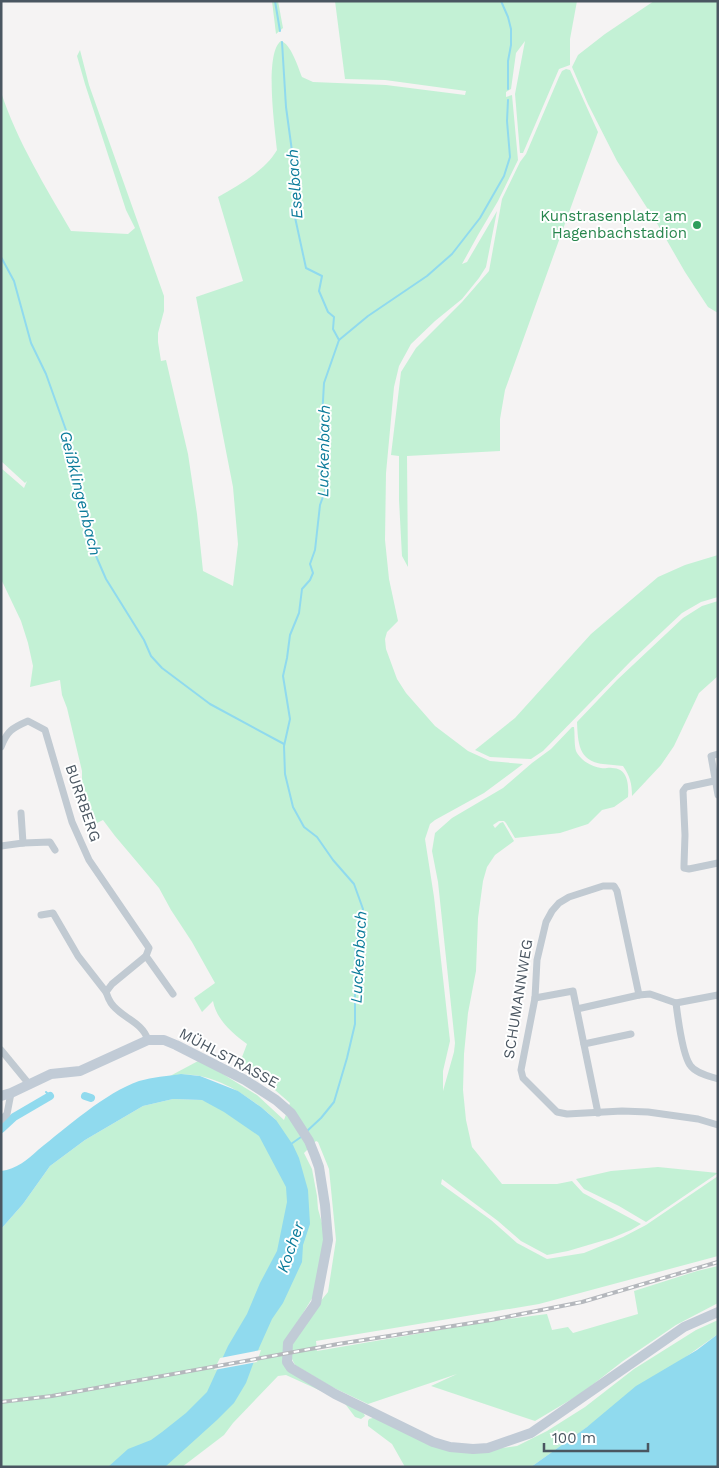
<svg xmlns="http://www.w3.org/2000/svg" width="719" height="1468" viewBox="0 0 719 1468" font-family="'Work Sans',sans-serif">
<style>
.green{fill:#c3f1d5}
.water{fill:#90daee}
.pier{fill:#f5f3f3}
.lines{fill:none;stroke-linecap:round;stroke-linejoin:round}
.stream{stroke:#90daee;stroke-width:2}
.canal{stroke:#90daee;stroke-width:8}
.street{stroke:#c1cad2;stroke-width:7}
.secondary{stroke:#c1cbd6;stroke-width:10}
.rail-casing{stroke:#b5b8bd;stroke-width:4}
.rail{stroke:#fff;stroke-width:2;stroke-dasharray:5.5;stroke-linecap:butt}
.leisure-dot{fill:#2e9e5b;stroke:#fff;stroke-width:2}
.labels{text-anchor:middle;stroke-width:4;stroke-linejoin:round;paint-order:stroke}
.leisure-label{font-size:15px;fill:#27864d;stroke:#fff;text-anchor:end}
.street-label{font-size:15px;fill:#4a5661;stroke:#fff}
.water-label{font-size:16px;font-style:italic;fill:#0c7c9b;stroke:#fff}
</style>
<rect width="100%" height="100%" fill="#f5f3f3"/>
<g class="green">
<path d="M272 1H278L283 28 276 34Z"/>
<path d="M335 1H577L570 39V65L559 69 523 153H520L515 94 525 41 516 53 511 89 506 92V97L512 95 518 160 498 201 478 235 462 264 467 262 497 211 486 267 479 278 462 299 435 321 411 344 399 366 394 387 386 473 385 540 389 579 398 621 387 632 385 639 386 649 397 679 406 693 435 726 468 751 490 761 523 764 484 793 435 820 430 824 425 839 434 897 450 1041 443 1071V1091L454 1052 455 1043 438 882 432 851 435 833 452 818 503 788 532 763 551 749 572 727H574C575 734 574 744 576 751 580 760 592 767 601 768 605 769 609 767 612 768 628 768 629 785 628 797L614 807 602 810 588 824 560 833 515 838 506 823 504 821H499L493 825 495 828 500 823 503 822 514 841 495 855 487 867 483 881 478 918 476 971 468 1013 464 1054 463 1090 466 1120 472 1147 502 1184H557L572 1181 583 1193 641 1224 631 1230 612 1238 568 1251 547 1255 521 1241 498 1221 442 1179 441 1184 491 1220 517 1243 547 1259 584 1253 623 1237 646 1225 718 1176V1256L539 1304 316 1341 317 1351 492 1321 547 1314 552 1330 568 1327 573 1333 638 1314 634 1291 697 1271 718 1266V1303L676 1325 623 1361 582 1393 535 1421 431 1386 457 1374 368 1404 332 1387 295 1365 292 1359 291 1347 310 1314 328 1292 336 1240 329 1169 318 1142 316 1141 304 1153 312 1169 317 1196 318 1209 324 1230 323 1253 314 1295 285 1343 284 1364 362 1410 365 1416 361 1419 355 1417 343 1401 286 1375 278 1376 233 1423 224 1435 182 1467H1V1229L23 1204 50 1166 85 1140 143 1106 173 1099 202 1100 276 1120C248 1095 209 1068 170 1076L200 1060 257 1095 284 1120 290 1103 268 1084 271 1078 239 1065 247 1044C232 1033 216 1019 213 1001L202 1012 194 998 215 983 192 942 171 910 159 888 115 836 103 820 95 824 82 788V771L67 708 62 695 60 680 30 687 33 666 28 643 21 621 1 579V468L24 488 27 481 25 483 1 461V92C17 141 45 186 71 231L128 234 135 228 126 210 85 84 77 56 80 50 89 85 164 296V311L158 333V342L161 361 166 360 188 454 197 514 203 571 233 586 238 544 233 487 196 297 243 281 218 197C238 185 264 172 277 150 275 129 264 53 281 41 291 44 298 67 302 77L313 82 386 85 465 95 466 91 385 80 345 79Z"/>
<path d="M654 1H718V313L708 307 685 272 658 225 617 161 588 104 572 67 578 55 605 34Z"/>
<path d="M566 69 570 70 598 132 505 390 500 419V451L407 456 408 567 402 556 399 500V456L391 455 401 372 416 348 462 302 489 271 502 199 520 162 526 154 559 77 562 71Z"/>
<path d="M718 555V597L701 602 682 613 631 661 543 751 531 759 490 757 475 750 515 718 591 634 658 577 685 565Z"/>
<path d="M718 601V676L699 693 674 746 661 765 632 796C632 784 630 776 623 766 616 765 610 765 603 764 578 761 578 742 577 722L617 680 683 618 702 606Z"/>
<path d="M658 1167 718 1173 646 1222 619 1206 584 1189 576 1179 611 1171Z"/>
<path d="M718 1320V1334L531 1467H405L392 1444 368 1426V1421L369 1419 376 1417 421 1440 493 1449 517 1446 547 1431 585 1407 634 1369 696 1330Z"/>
</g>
<g class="water">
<path d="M181 1074 200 1076 238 1091 261 1107 276 1120 293 1145 299 1158 308 1190 310 1224 303 1245 302 1262 283 1303 272 1319 259 1348 246 1383 234 1403 217 1420 165 1467H108L128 1449 151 1440 162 1432 186 1413 207 1392 228 1346 247 1314 260 1283 277 1251 287 1202 286 1187 259 1136 224 1112 202 1100 173 1099 143 1106 85 1140 50 1166 23 1204 1 1229V1171C17 1169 27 1160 38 1150 67 1127 105 1093 139 1081 153 1077 167 1076 181 1074Z"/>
<path d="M718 1334V1467H531L587 1427 636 1386 697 1350Z"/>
</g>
<path class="pier" d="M261 1350 257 1362 214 1370 220 1358Z"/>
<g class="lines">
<g class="stream">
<path d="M275 1 280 31"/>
<path d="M501 1 508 17 511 29V45L508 61V89"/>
<path d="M282 42 286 107 297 188 293 208 306 268 322 276 319 291 328 312 334 317 333 329 339 340"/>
<path d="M1 257 14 281 31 343 46 374 72 447 78 486 93 536 96 556 106 579 144 640 151 656 162 668 210 704 284 744"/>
<path d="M46 1092 50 1096"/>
<path d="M306 1132 321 1118 334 1102 347 1058 355 1024V951L363 909 354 884 333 860 317 837 304 827 293 807 285 774 284 746 290 719 283 676 287 658 290 635 299 613 302 589 310 580 313 573 310 564 315 550 320 505 325 491 326 475 321 436 324 383 339 340 368 316 427 276 452 254 480 218 504 176 510 157 507 121 508 100"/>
<path d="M291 1144 301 1137"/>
</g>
<g class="canal">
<path d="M85 1096 91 1098"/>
<path d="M1 1129 14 1117 50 1096"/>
</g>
<g class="street">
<path d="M1 747C7 731 12 728 28 721L45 730 72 822 89 860 149 948 146 956 112 984 106 992C107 995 109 1000 111 1003 121 1018 142 1021 148 1040"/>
<path d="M718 754 711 756 718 795"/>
<path d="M714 781 686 787 683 791 685 835 684 865V868L689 869 718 863"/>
<path d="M23 843 50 842 55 850"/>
<path d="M1 846 23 843 21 813"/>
<path d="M41 915 53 913 78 956 106 992"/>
<path d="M146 956 173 994"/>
<path d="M639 995 617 891 614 886H603L569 897 559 903 552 911 546 922 537 960 535 998 521 1070 523 1078 557 1112 567 1114 622 1111 648 1112 698 1119 718 1125"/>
<path d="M535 998 573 991 598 1113"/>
<path d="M676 1003C678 1019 682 1053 690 1065 695 1073 709 1076 718 1079"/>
<path d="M577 1009 639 995 650 994 676 1003 718 995"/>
<path d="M584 1044 631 1034"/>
<path d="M1 1050 29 1084"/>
<path d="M1 1120 7 1114 11 1093"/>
</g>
<path class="secondary" d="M1 1096 11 1093 51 1074 80 1071 148 1040H164L176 1045 245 1080 276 1100 291 1113 309 1141 315 1156 319 1167 325 1205 328 1240 316 1303 288 1343 287 1362 291 1368 335 1394 433 1442 450 1447 473 1449 488 1448 531 1433 684 1327 718 1312"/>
<defs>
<path id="rail" d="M1 1402 52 1396 338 1344 491 1320 582 1302 718 1262"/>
</defs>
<use href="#rail" class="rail-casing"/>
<use href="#rail" class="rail"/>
</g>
<circle class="leisure-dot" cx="697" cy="225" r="5"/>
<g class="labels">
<g class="leisure-label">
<text x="687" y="221">Kunstrasenplatz am<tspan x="687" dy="17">Hagenbachstadion</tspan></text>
</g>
<g class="street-label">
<text transform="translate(83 803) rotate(71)" y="5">BURRBERG</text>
<text transform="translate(518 999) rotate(-81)" y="5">SCHUMANNWEG</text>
<text transform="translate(229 1058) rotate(28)" y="5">MÜHLSTRASSE</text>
</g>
<g class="water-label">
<text transform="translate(294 184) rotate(-94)" y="6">Eselbach</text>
<text transform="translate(323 451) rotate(-89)" y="6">Luckenbach</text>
<text transform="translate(81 493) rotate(76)" y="6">Geißklingenbach</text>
<text transform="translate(358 957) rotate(-87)" y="6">Luckenbach</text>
<text transform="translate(290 1247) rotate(-71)" y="6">Kocher</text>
</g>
</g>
<rect width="719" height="1468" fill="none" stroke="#4a5661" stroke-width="5"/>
<path d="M544 1443v8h104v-8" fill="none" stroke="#4a5661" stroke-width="2.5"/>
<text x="552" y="1443" font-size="15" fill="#4a5661" stroke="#ffffff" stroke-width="4" paint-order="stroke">100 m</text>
</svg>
